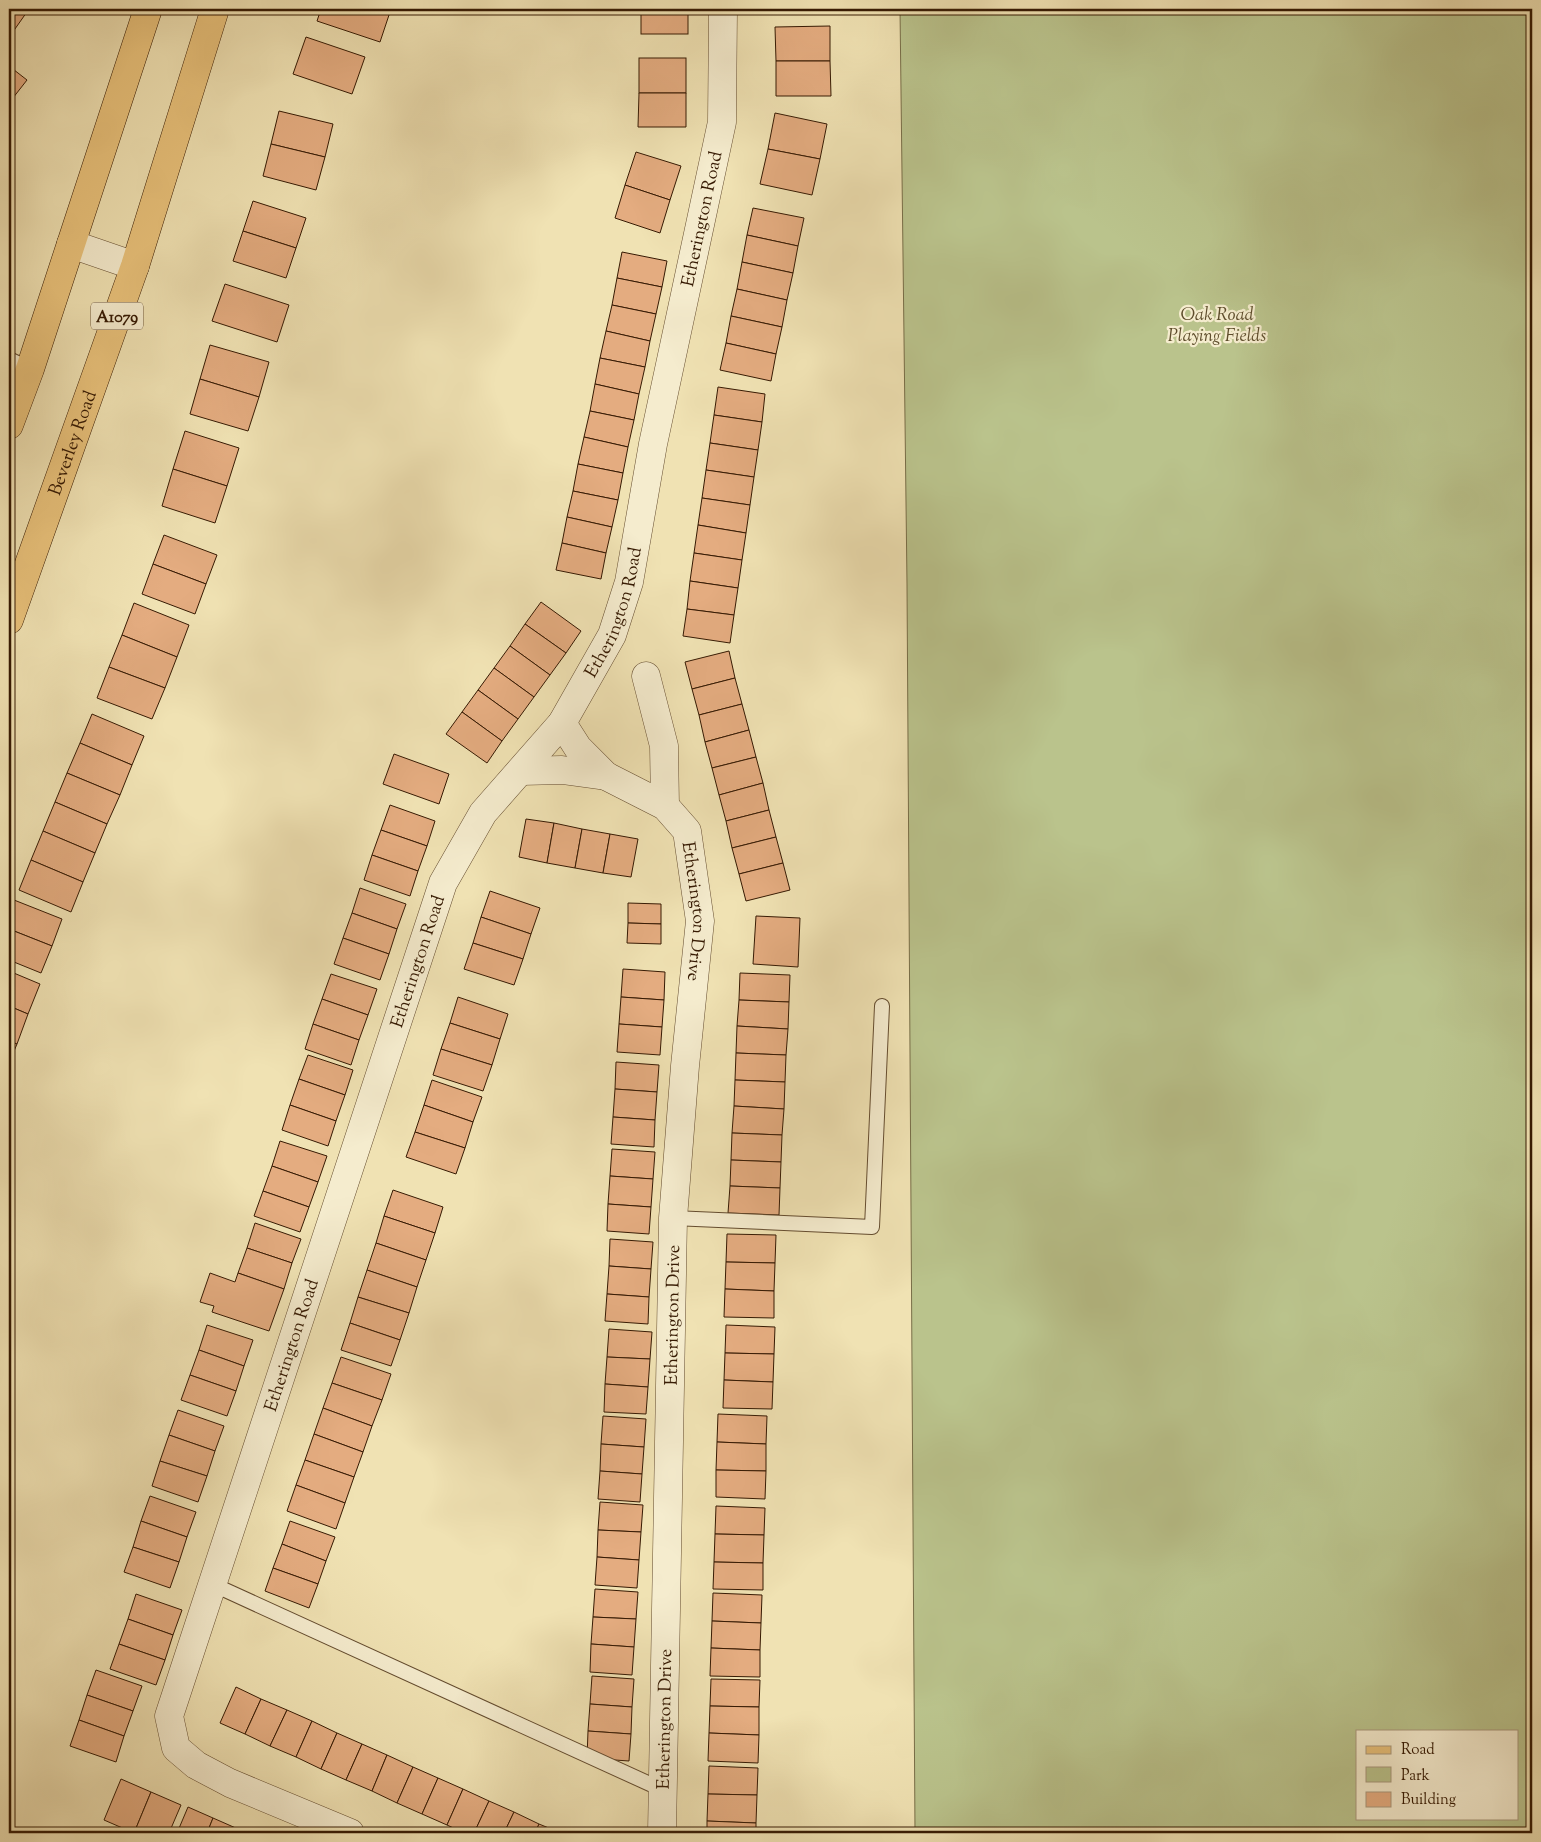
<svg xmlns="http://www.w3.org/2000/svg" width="1541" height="1842" viewBox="0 0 1541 1842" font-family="'Sorts Mill Goudy',serif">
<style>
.green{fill:#bac38c;stroke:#786e48;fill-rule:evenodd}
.building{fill:#e4ac80;stroke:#361a03}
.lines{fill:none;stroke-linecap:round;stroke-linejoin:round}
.service-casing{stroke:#644c2f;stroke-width:16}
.minor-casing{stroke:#644c2f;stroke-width:29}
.tertiary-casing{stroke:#644c2f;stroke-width:29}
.primary-casing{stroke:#361a03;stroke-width:29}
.service{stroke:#f5ecce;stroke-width:14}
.minor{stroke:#f5ecce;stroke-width:28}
.tertiary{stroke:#f5ecce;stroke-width:28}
.primary{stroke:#e8c17a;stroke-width:28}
.labels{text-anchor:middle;stroke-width:4.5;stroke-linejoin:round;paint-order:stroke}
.shield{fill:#f5ecce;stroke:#6f5940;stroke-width:1}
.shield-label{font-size:16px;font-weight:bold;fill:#361a03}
.street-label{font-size:18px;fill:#361a03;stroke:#f5ecce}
.park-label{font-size:18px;font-style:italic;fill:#5e4d2c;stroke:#f5ecce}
</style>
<rect width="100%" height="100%" fill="#f0e2b3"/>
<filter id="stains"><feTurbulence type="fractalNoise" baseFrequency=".004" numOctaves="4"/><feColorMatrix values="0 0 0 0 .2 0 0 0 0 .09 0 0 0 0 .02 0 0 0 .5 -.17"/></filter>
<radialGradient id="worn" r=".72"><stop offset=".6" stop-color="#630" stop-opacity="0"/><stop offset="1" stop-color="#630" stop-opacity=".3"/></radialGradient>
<path class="green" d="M900 9H1532V1833H915L907 584ZM1357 1731H1517V1818H1357Z"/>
<g class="building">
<path d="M9 9H29L10 36 9 35Z"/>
<path d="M321 9H391L380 42 317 21Z"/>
<rect x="641" y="9" width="47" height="25"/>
<path d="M830 26V61H776L775 27Z"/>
<path d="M306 37 365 57 352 94 293 74Z"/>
<rect x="639" y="58" width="47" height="35"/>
<path d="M776 61H830L831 96H776Z"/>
<path d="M9 66 27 80 9 103Z"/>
<path d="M639 93H686V127H638Z"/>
<path d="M279 111 333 124 325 157 271 144Z"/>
<path d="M775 113 827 124 820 159 768 149Z"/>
<path d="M271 144 325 157 316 190 263 176Z"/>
<path d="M768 149 820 159 812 195 760 184Z"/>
<path d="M636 152 681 166 670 200 625 185Z"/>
<path d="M625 185 670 200 660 233 615 218Z"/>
<path d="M253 201 306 218 296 248 243 231Z"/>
<path d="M753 208 804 218 798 246 747 235Z"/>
<path d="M243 231 296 248 286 278 233 261Z"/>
<path d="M747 235 798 246 793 273 742 262Z"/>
<path d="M622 252 667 261 662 287 617 278Z"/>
<path d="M742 262 793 273 787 300 737 289Z"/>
<path d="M617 278 662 287 656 314 612 305Z"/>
<path d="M225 284 289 305 277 342 212 321Z"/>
<path d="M737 289 787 300 782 327 731 316Z"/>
<path d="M612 305 656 314 650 341 606 331Z"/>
<path d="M731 316 782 327 776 354 726 343Z"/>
<path d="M606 331 650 341 645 367 600 358Z"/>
<path d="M726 343 776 354 771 381 720 370Z"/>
<path d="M210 345 269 362 259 397 200 379Z"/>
<path d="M600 358 645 367 639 394 595 384Z"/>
<path d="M200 379 259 397 248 431 190 414Z"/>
<path d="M595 384 639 394 634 420 590 411Z"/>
<path d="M718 387 765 394 762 422 714 415Z"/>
<path d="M590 411 634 420 628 447 584 437Z"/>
<path d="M714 415 762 422 758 450 710 443Z"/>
<path d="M185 431 239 448 227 486 173 469Z"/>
<path d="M584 437 628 447 623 473 578 464Z"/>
<path d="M710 443 758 450 754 477 706 470Z"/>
<path d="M578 464 623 473 618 500 573 491Z"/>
<path d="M173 469 227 486 215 523 162 506Z"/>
<path d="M706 470 754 477 750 505 702 498Z"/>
<path d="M573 491 618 500 612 527 567 517Z"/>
<path d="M702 498 750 505 746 533 698 525Z"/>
<path d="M567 517 612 527 606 553 562 543Z"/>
<path d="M698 525 746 533 742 560 694 553Z"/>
<path d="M164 535 217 555 206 584 153 564Z"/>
<path d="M562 543 606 553 601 579 556 570Z"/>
<path d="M694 553 742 560 738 588 690 581Z"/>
<path d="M153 564 206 584 195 614 142 594Z"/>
<path d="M690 581 738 588 734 615 687 609Z"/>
<path d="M541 602 581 631 566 653 525 624Z"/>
<path d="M134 603 189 625 177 657 122 635Z"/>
<path d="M687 609 734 615 730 643 683 636Z"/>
<path d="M525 624 566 653 550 675 510 646Z"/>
<path d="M122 635 177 657 165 688 109 667Z"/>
<path d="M510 646 550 675 534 697 494 668Z"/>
<path d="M729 651 735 678 692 689 685 662Z"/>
<path d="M109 667 165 688 152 719 97 698Z"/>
<path d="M494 668 534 697 518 719 478 690Z"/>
<path d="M735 678 742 704 699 715 692 689Z"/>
<path d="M478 690 518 719 502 741 462 712Z"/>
<path d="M742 704 749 730 705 742 699 715Z"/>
<path d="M462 712 502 741 487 763 446 734Z"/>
<path d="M92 714 144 736 132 765 80 743Z"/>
<path d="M749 730 756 757 712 768 705 742Z"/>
<path d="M80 743 132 765 120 795 67 773Z"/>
<path d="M394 754 449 774 439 804 383 784Z"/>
<path d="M756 757 763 783 719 795 712 768Z"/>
<path d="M67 773 120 795 107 824 55 802Z"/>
<path d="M763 783 769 810 726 821 719 795Z"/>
<path d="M55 802 107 824 95 853 43 831Z"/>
<path d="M390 805 435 821 427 846 381 830Z"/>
<path d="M769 810 776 837 732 848 726 821Z"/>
<path d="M526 819 554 823 547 863 519 857Z"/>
<path d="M554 823 582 829 575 868 547 863Z"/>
<path d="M582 829 610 834 603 873 575 868Z"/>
<path d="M381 830 427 846 418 871 372 855Z"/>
<path d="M43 831 95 853 83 882 31 860Z"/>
<path d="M610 834 638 839 631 877 603 873Z"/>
<path d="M776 837 783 863 739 874 732 848Z"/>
<path d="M372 855 418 871 410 896 364 880Z"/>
<path d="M31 860 83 882 71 912 19 890Z"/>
<path d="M783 863 790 890 746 901 739 874Z"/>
<path d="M360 888 406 904 397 929 352 913Z"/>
<path d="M490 891 540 908 531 934 481 917Z"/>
<path d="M14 900 62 919 52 946 9 929V914Z"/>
<path d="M628 903 661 904V924L628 923Z"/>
<path d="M352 913 397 929 389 954 343 938Z"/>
<path d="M756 916 800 918 798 967 753 964Z"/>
<path d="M481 917 531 934 523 959 473 943Z"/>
<path d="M628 923 661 924V944L627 943Z"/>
<path d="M9 929 52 946 41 973 9 960Z"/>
<path d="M343 938 389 954 380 980 334 964Z"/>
<path d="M473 943 523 959 514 985 464 969Z"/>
<path d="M623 969 665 972 664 1000 621 997Z"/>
<path d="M9 971 40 984 28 1014 9 1006Z"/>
<path d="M740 973 790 975 789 1002 739 1000Z"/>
<path d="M331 974 377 989 368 1015 322 999Z"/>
<path d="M458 997 508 1014 500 1039 450 1023Z"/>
<path d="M621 997 664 1000 662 1027 619 1024Z"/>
<path d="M322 999 368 1015 359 1040 313 1024Z"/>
<path d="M739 1000 789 1002 788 1029 737 1026Z"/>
<path d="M9 1006 28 1014 17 1044 9 1041Z"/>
<path d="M450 1023 500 1039 492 1065 441 1049Z"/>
<path d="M313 1024 359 1040 351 1065 305 1049Z"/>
<path d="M619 1024 662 1027 660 1055 617 1052Z"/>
<path d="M737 1026 788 1029 786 1055 736 1053Z"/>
<path d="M9 1041 17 1044 9 1063Z"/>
<path d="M441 1049 492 1065 483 1091 433 1075Z"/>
<path d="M736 1053 786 1055 785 1082 735 1080Z"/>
<path d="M308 1055 353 1070 345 1095 299 1079Z"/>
<path d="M616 1062 659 1065 657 1092 615 1089Z"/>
<path d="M299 1079 345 1095 336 1121 290 1105Z"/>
<path d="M432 1080 482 1097 473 1122 424 1105Z"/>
<path d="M735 1080 785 1082 784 1109 734 1106Z"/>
<path d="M615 1089 657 1092 655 1120 613 1117Z"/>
<path d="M290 1105 336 1121 328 1146 282 1130Z"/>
<path d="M424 1105 473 1122 465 1148 415 1132Z"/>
<path d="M734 1106 784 1109 782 1135 732 1133Z"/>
<path d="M613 1117 655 1120 654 1147 611 1144Z"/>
<path d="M415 1132 465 1148 456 1174 406 1157Z"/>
<path d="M732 1133 782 1135 781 1162 731 1160Z"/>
<path d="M280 1141 327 1156 318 1182 272 1166Z"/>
<path d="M612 1149 655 1152 653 1179 610 1176Z"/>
<path d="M731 1160 781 1162 780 1188 730 1186Z"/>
<path d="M272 1166 318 1182 309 1207 263 1191Z"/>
<path d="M610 1176 653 1179 651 1207 608 1204Z"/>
<path d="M730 1186 780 1188 779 1215 728 1213Z"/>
<path d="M393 1190 443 1207 435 1233 384 1216Z"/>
<path d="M263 1191 309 1207 300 1232 254 1216Z"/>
<path d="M608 1204 651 1207 649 1234 607 1231Z"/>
<path d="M384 1216 435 1233 426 1260 376 1243Z"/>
<path d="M255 1223 301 1239 292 1263 247 1248Z"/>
<path d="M727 1234 776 1235 775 1263 726 1262Z"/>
<path d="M610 1239 653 1242 651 1269 609 1266Z"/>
<path d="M376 1243 426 1260 417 1287 367 1270Z"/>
<path d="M247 1248 292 1263 284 1289 238 1273Z"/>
<path d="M726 1262 775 1263 774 1291 725 1289Z"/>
<path d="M609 1266 651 1269 649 1297 607 1294Z"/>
<path d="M367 1270 417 1287 409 1313 358 1297Z"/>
<path d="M210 1273 235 1282 238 1273 284 1289 269 1331 212 1312 214 1306 200 1302Z"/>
<path d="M725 1289 774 1291V1318L724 1317Z"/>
<path d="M607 1294 649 1297 648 1324 605 1321Z"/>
<path d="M358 1297 409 1313 400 1340 350 1323Z"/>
<path d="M350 1323 400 1340 391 1366 341 1350Z"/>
<path d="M207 1325 253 1340 244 1366 199 1350Z"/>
<path d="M726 1325 775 1327 774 1354 725 1353Z"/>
<path d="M609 1329 652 1332 650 1359 607 1357Z"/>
<path d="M199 1350 244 1366 236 1391 190 1375Z"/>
<path d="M725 1353 774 1354 773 1382 724 1380Z"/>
<path d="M341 1357 391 1374 382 1400 332 1383Z"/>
<path d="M607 1357 650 1359 648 1387 605 1384Z"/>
<path d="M190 1375 236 1391 227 1416 181 1400Z"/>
<path d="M724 1380 773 1382 772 1409 723 1408Z"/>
<path d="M332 1383 382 1400 372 1426 323 1408Z"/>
<path d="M605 1384 648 1387 646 1414 604 1412Z"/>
<path d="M323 1408 372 1426 363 1452 314 1434Z"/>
<path d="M178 1410 224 1426 215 1451 169 1435Z"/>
<path d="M718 1414 767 1416 766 1444 717 1442Z"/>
<path d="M603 1416 646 1419 644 1447 601 1444Z"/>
<path d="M314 1434 363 1452 354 1477 305 1460Z"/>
<path d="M169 1435 215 1451 207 1476 160 1461Z"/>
<path d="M717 1442 766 1444V1471L716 1470Z"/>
<path d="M601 1444 644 1447 642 1474 600 1471Z"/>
<path d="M305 1460 354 1477 345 1503 296 1485Z"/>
<path d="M160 1461 207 1476 198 1502 152 1486Z"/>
<path d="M716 1470 766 1471 765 1499 716 1497Z"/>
<path d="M600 1471 642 1474 640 1502 598 1499Z"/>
<path d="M296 1485 345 1503 336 1529 287 1511Z"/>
<path d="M150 1496 196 1512 187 1537 141 1521Z"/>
<path d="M600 1502 643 1505 641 1532 598 1530Z"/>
<path d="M716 1506 765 1508 764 1535 715 1534Z"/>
<path d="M141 1521 187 1537 179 1562 133 1547Z"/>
<path d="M290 1521 335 1537 326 1561 282 1544Z"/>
<path d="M598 1530 641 1532 639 1560 597 1557Z"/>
<path d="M715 1534 764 1535 763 1563 714 1562Z"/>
<path d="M282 1544 326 1561 318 1584 273 1568Z"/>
<path d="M133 1547 179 1562 170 1588 124 1572Z"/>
<path d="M597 1557 639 1560 637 1588 595 1585Z"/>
<path d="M714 1562 763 1563V1590L713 1589Z"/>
<path d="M273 1568 318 1584 309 1608 265 1591Z"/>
<path d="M595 1589 638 1592 636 1619 593 1617Z"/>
<path d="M713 1593 762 1595 761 1623 712 1621Z"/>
<path d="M136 1594 182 1610 173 1635 128 1619Z"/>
<path d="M593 1617 636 1619 634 1647 591 1644Z"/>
<path d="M128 1619 173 1635 165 1660 119 1644Z"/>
<path d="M712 1621 761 1623 760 1650 711 1648Z"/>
<path d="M119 1644 165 1660 156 1685 110 1669Z"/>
<path d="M591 1644 634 1647 632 1675 590 1672Z"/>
<path d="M711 1648 760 1650V1677L710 1676Z"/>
<path d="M96 1670 142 1686 133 1711 87 1695Z"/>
<path d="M592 1676 634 1679 632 1707 590 1704Z"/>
<path d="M711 1679 760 1680 759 1707 710 1706Z"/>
<path d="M236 1687 261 1699 245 1734 220 1723Z"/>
<path d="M87 1695 133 1711 124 1736 79 1720Z"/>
<path d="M261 1699 287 1710 270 1746 245 1734Z"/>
<path d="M590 1704 632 1707 631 1734 588 1731Z"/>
<path d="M710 1706 759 1707V1735L709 1733Z"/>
<path d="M287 1710 312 1721 296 1757 270 1746Z"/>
<path d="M79 1720 124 1736 116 1762 70 1746Z"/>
<path d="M312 1721 337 1733 321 1769 296 1757Z"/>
<path d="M588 1731 631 1734 629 1761 587 1758Z"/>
<path d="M337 1733 362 1744 346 1780 321 1769Z"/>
<path d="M709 1733 759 1735 758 1763 708 1761Z"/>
<path d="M362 1744 387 1755 372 1791 346 1780Z"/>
<path d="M387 1755 413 1767 397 1803 372 1791Z"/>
<path d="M709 1766 758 1768 757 1795 708 1794Z"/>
<path d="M413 1767 438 1778 422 1814 397 1803Z"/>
<path d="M438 1778 463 1789 447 1825 422 1814Z"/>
<path d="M121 1779 151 1792 134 1833 104 1820Z"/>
<path d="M463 1789 489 1801 474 1833H464L447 1825Z"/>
<path d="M151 1792 181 1805 169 1833H134Z"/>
<path d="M708 1794 757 1795 756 1823 707 1821Z"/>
<path d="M489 1801 514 1812 504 1833H474Z"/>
<path d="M188 1807 213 1818 207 1833H177Z"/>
<path d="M514 1812 539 1824 535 1833H504Z"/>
<path d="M213 1818 238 1829 236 1833H207Z"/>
<path d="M707 1821 756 1823V1833H707Z"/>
<path d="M539 1824 561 1833H535Z"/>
</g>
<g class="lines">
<defs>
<g id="service">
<path d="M9 359 30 369"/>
<path d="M673 1218 872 1227 882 1006"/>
<path d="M212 1584 663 1790"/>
</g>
<g id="minor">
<path d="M646 676 664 746 665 806"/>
<path d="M562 723 578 748 606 776"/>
<path id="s1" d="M521 771 562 770 606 776 665 806 687 831 700 921 685 1066 673 1218 662 1833"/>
<path id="s2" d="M350 1833 230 1783 196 1765 176 1748 169 1716 443 883 483 813 562 723 612 635 629 582 653 444 722 122 723 9"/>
</g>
<path id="tertiary" d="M71 244 135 266"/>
<g id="primary">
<path d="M9 425 30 369 148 9"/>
<path id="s3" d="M9 620 135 266 215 9"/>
</g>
</defs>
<use href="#service" class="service-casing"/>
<use href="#minor" class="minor-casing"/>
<use href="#tertiary" class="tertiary-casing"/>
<use href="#primary" class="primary-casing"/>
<use href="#service" class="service"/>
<use href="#minor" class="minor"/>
<use href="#tertiary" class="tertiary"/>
<use href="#primary" class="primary"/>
</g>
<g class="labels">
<rect class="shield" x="91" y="302.5" width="52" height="27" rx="4"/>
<g class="shield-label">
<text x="117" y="322">A1079</text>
</g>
<g class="street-label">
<text dy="6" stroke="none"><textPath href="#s2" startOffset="1832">Etherington Road</textPath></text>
<text dy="6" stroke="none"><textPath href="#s3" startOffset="188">Beverley Road</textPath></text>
<text dy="6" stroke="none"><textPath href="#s2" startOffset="1428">Etherington Road</textPath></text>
<text dy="6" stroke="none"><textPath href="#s1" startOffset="266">Etherington Drive</textPath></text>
<text dy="6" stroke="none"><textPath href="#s2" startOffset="1022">Etherington Road</textPath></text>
<text transform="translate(672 1315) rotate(-89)" y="6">Etherington Drive</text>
<text dy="6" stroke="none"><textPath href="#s2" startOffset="618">Etherington Road</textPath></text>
<text transform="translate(664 1719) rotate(-89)" y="6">Etherington Drive</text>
</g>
<g class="park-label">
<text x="1217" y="320">Oak Road<tspan x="1217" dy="21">Playing Fields</tspan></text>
</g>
</g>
<rect width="1541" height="1842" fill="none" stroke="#f0e2b3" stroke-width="30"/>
<rect x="10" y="10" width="1521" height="1822" fill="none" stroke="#361a03" stroke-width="2.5"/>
<rect x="15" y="15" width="1511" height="1812" fill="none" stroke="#361a03"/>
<rect x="1356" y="1730" width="162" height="90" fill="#f5ecce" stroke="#a9987d"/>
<rect x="1366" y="1746" width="25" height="8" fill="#e8c17a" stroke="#a9987d"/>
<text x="1401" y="1754" font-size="15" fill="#361a03">Road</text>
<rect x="1366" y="1767" width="25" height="15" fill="#bac38c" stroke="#a9987d"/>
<text x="1401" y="1780" font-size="15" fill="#361a03">Park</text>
<rect x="1366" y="1792" width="25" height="15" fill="#e4ac80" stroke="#a9987d"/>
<text x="1401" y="1804" font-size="15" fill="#361a03">Building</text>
<rect width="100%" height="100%" filter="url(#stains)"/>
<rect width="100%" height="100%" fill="url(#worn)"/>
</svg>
